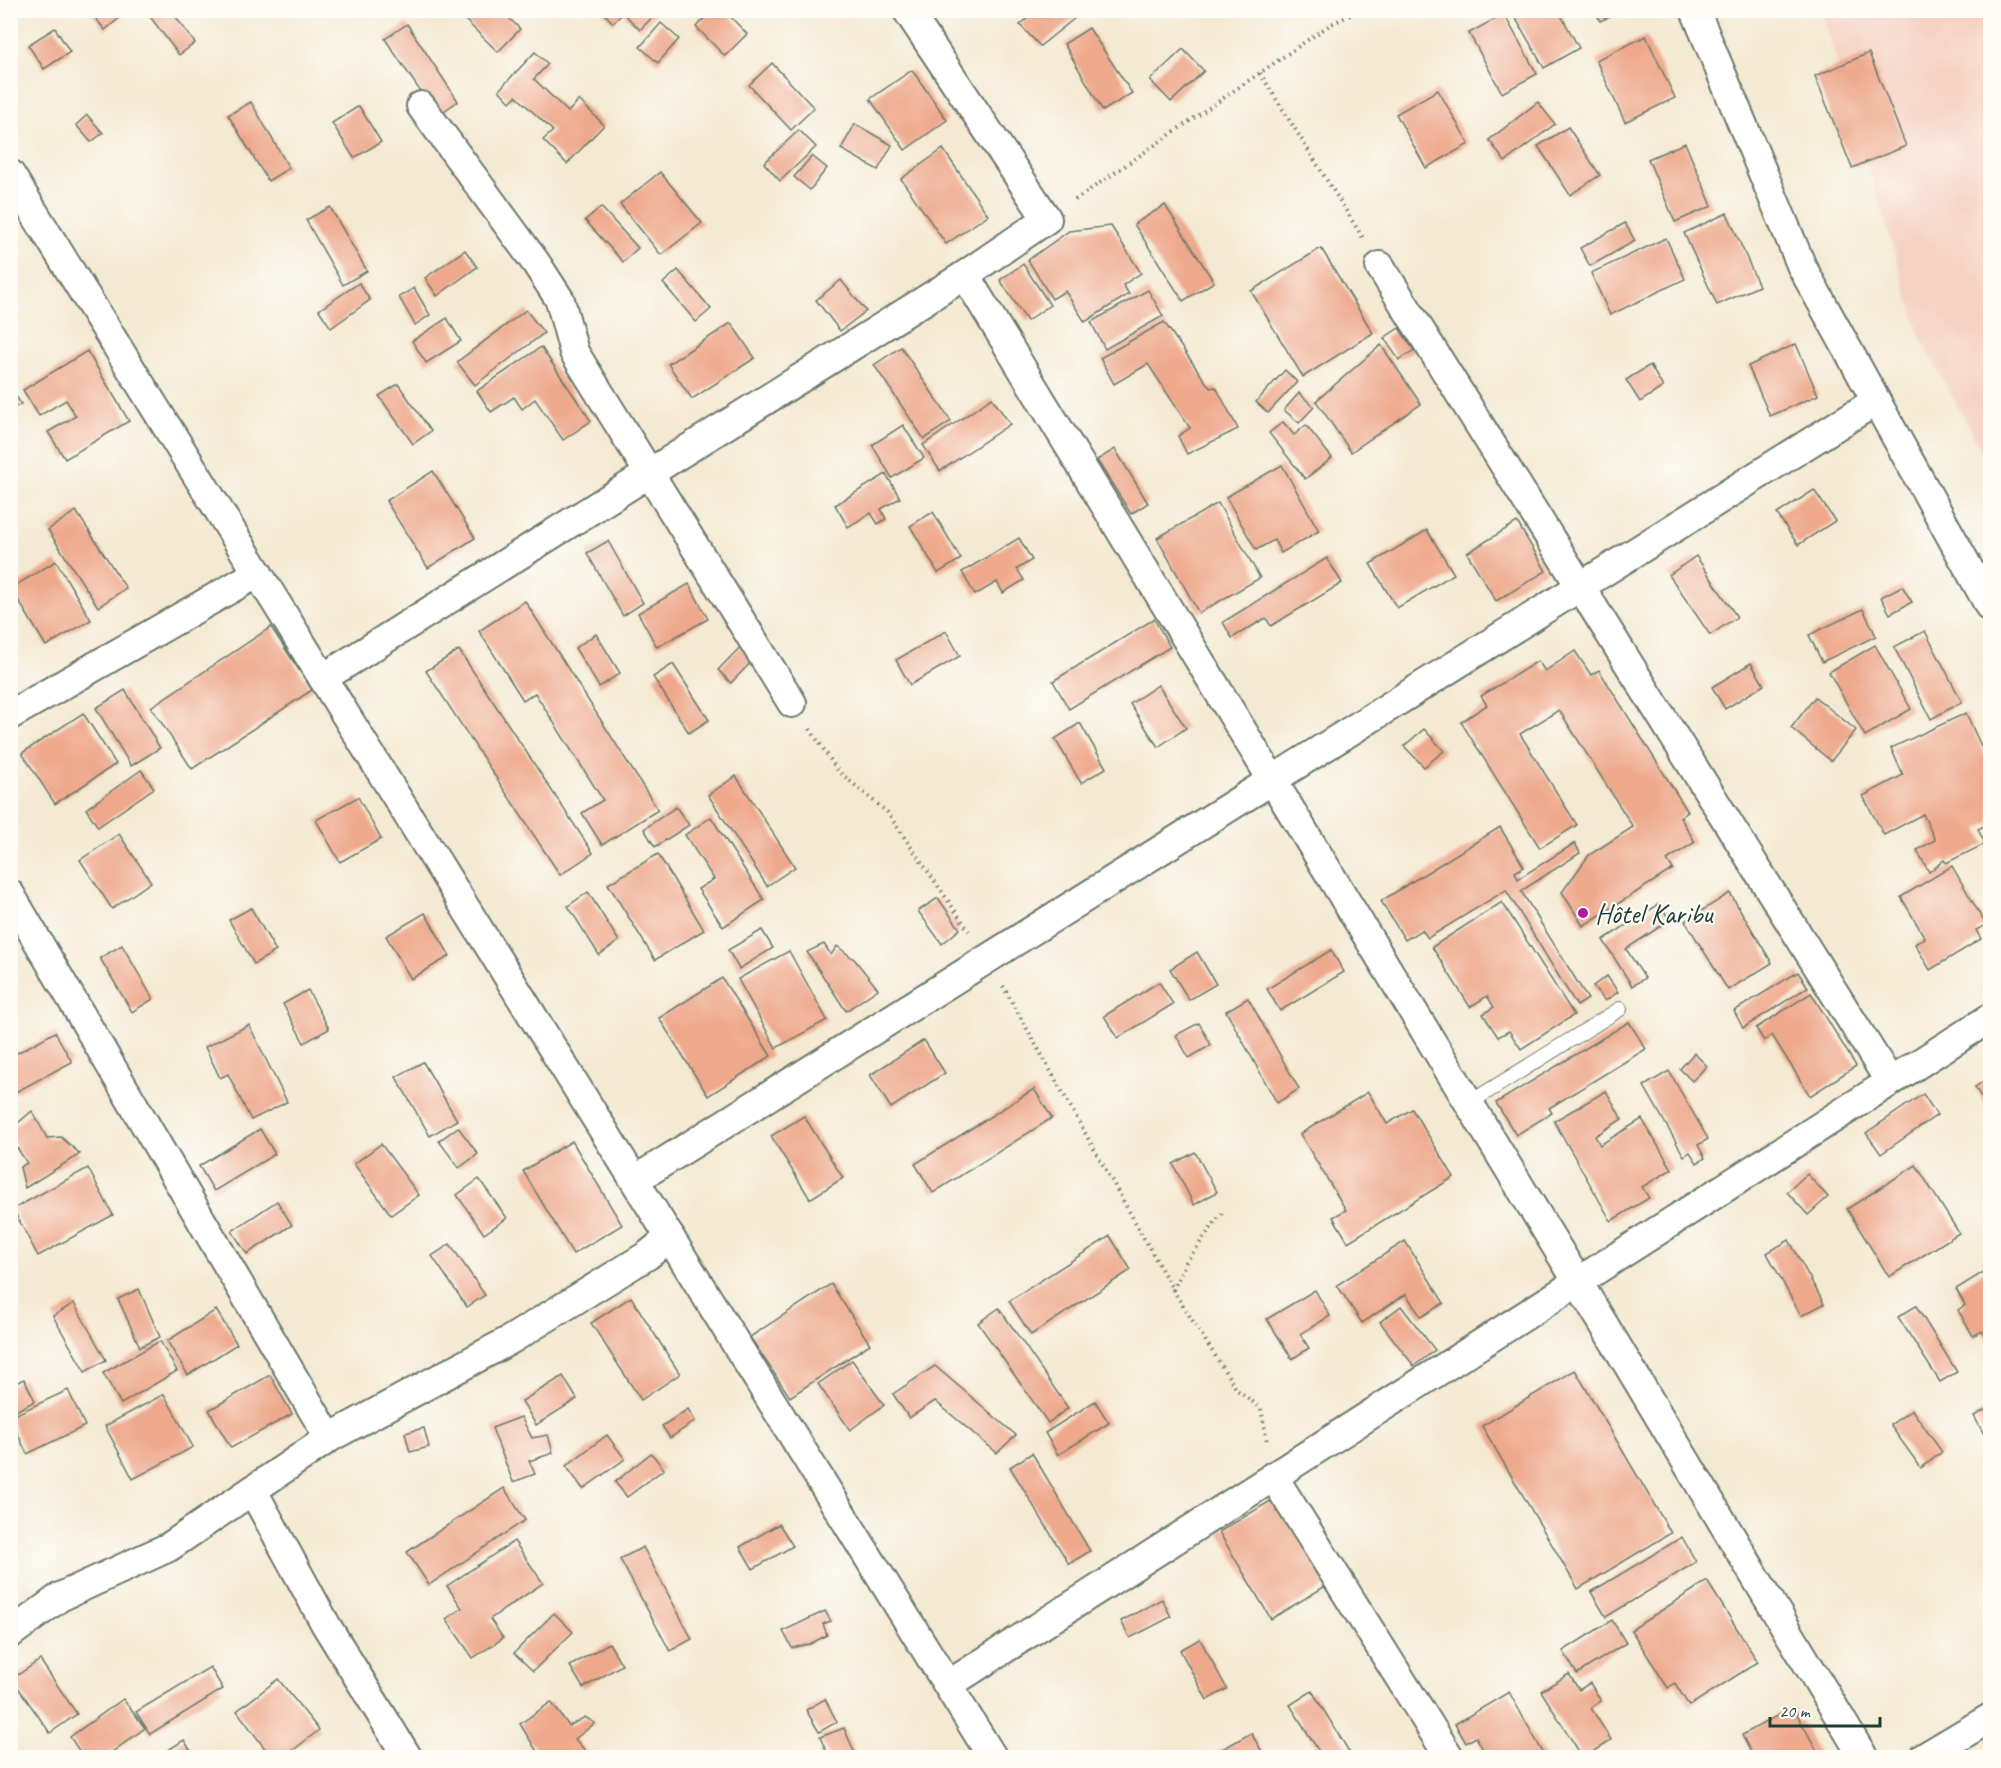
<svg xmlns="http://www.w3.org/2000/svg" width="2001" height="1768" viewBox="0 0 2001 1768" font-family="Caveat,sans-serif">
<style>
.built{fill:#f6d2c3}
.building{fill:#eea88b}
.lines{fill:none;stroke-linecap:round;stroke-linejoin:round}
.lane-casing{stroke:#6a796b;stroke-width:16}
.street-casing{stroke:#6a796b;stroke-width:32}
.path{stroke:#6a796b;stroke-width:4;stroke-dasharray:1.5 4.5;stroke-linecap:butt}
.lane{stroke:#fff;stroke-width:14}
.street{stroke:#fff;stroke-width:28}
.poi-dot{fill:#b5179e;stroke:#fdfcf7;stroke-width:2}
.labels{text-anchor:middle;stroke-width:4.5;stroke-linejoin:round;paint-order:stroke}
.poi-label{font-size:28px;fill:#1f3d34;stroke:#fdfcf7;text-anchor:start}
</style>
<rect width="100%" height="100%" fill="#fdfcf7"/>
<filter id="ink" filterUnits="userSpaceOnUse"><feTurbulence type="fractalNoise" baseFrequency=".0167" numOctaves="2"/><feDisplacementMap in="SourceGraphic" scale="12" xChannelSelector="R" yChannelSelector="G"/><feConvolveMatrix kernelMatrix="1 2 1 2 8 2 1 2 1" color-interpolation-filters="sRGB"/></filter>
<filter id="wash" filterUnits="userSpaceOnUse"><feTurbulence type="fractalNoise" baseFrequency=".008" numOctaves="4" result="noise"/><feDisplacementMap in="SourceGraphic" scale="24" xChannelSelector="R" yChannelSelector="G"/><feGaussianBlur stdDeviation="1.35" result="paint"/><feColorMatrix in="noise" values="0 0 0 0 0 0 0 0 0 0 0 0 0 0 0 0 0 1.4 0 .05"/><feComposite in="paint" operator="in"/></filter>
<g filter="url(#wash)">
<rect width="100%" height="100%" fill="#f4e9d2"/>
<path class="built" d="M1821 11H1990V466L1921 339Z"/>
<g id="blocks">
<g class="building">
<path d="M89 10H129L105 30Z"/>
<path d="M153 10H171L195 43 179 55 148 14Z"/>
<path d="M455 10H501L520 29 498 52Z"/>
<path d="M601 10H659L640 30 623 13 613 23Z"/>
<path d="M712 10H724L747 34 725 56 696 27Z"/>
<path d="M1037 10H1066L1075 18 1040 46 1020 25Z"/>
<path d="M1511 10H1558L1579 48 1544 68Z"/>
<path d="M1595 10H1625L1600 21Z"/>
<path d="M1504 14 1537 74 1502 93 1469 33Z"/>
<path d="M661 23 679 39 658 63 640 47Z"/>
<path d="M407 24 458 101 437 116 385 39Z"/>
<path d="M55 28 70 52 44 69 28 45Z"/>
<path d="M1089 28 1132 93 1103 111 1064 44Z"/>
<path d="M1646 36 1675 98 1625 122 1596 60Z"/>
<path d="M1183 49 1204 71 1171 102 1150 80Z"/>
<path d="M535 52 548 64 534 79 568 112 579 100 604 125 567 164 543 140 553 131 516 96 510 102 499 90Z"/>
<path d="M1869 53 1906 146 1852 168 1815 76Z"/>
<path d="M772 63 814 108 791 130 749 85Z"/>
<path d="M912 70 947 120 905 150 870 99Z"/>
<path d="M1438 90 1469 144 1426 168 1396 114Z"/>
<path d="M251 102 289 168 268 181 228 115Z"/>
<path d="M1538 102 1555 124 1505 162 1489 140Z"/>
<path d="M359 106 381 142 354 158 332 123Z"/>
<path d="M87 115 103 133 91 142 76 125Z"/>
<path d="M855 124 892 145 878 170 841 149Z"/>
<path d="M1568 127 1600 175 1570 195 1538 146Z"/>
<path d="M799 130 816 147 780 181 764 163Z"/>
<path d="M1685 143 1712 206 1675 222 1648 159Z"/>
<path d="M943 149 988 215 946 244 901 179Z"/>
<path d="M812 156 827 168 810 190 794 177Z"/>
<path d="M660 172 702 223 661 255 620 204Z"/>
<path d="M1165 205 1214 282 1183 301 1134 224Z"/>
<path d="M330 207 367 271 343 285 306 220Z"/>
<path d="M601 207 638 248 623 262 585 220Z"/>
<path d="M1727 213 1759 286 1717 305 1684 233Z"/>
<path d="M1625 223 1635 241 1590 266 1580 248Z"/>
<path d="M1111 226 1141 273 1123 285 1129 294 1085 322 1065 291 1052 299 1028 260 1069 231Z"/>
<path d="M1666 238 1685 279 1610 315 1591 273Z"/>
<path d="M1321 248 1373 333 1303 377 1251 291Z"/>
<path d="M465 250 477 267 437 296 425 278Z"/>
<path d="M1023 264 1050 305 1027 321 1000 280Z"/>
<path d="M678 270 711 309 696 322 663 283Z"/>
<path d="M841 280 866 311 840 331 816 300Z"/>
<path d="M359 283 370 300 331 328 319 310Z"/>
<path d="M414 288 430 315 415 325 399 297Z"/>
<path d="M1148 290 1163 316 1105 349 1091 322Z"/>
<path d="M526 310 544 333 475 385 457 362Z"/>
<path d="M447 318 461 341 426 363 412 341Z"/>
<path d="M1164 322 1210 388 1216 387 1238 429 1187 454 1178 436 1190 428 1148 364 1114 384 1100 358Z"/>
<path d="M731 323 755 358 692 399 668 364Z"/>
<path d="M1399 328 1414 350 1399 360 1384 338Z"/>
<path d="M1796 344 1818 395 1770 416 1748 366Z"/>
<path d="M1381 345 1421 404 1351 452 1316 401Z"/>
<path d="M541 347 591 421 563 440 535 399 522 409 514 397 491 412 477 391Z"/>
<path d="M901 347 951 421 924 439 874 365Z"/>
<path d="M87 351 129 421 65 459 48 432 76 416 66 400 39 416 23 390Z"/>
<path d="M1650 365 1663 387 1640 402 1626 380Z"/>
<path d="M1285 370 1297 382 1268 413 1256 402Z"/>
<path d="M398 384 431 431 413 444 379 396Z"/>
<path d="M10 387 21 404 10 410Z"/>
<path d="M1299 393 1314 407 1299 423 1284 410Z"/>
<path d="M992 398 1010 424 940 471 923 445Z"/>
<path d="M1283 422 1294 435 1306 425 1332 458 1305 479 1269 433Z"/>
<path d="M903 425 924 458 892 478 872 445Z"/>
<path d="M1115 449 1148 503 1131 514 1097 460Z"/>
<path d="M1282 465 1319 531 1281 553 1274 540 1256 550 1226 497Z"/>
<path d="M433 471 475 538 428 568 386 501Z"/>
<path d="M886 474 900 498 881 509 886 519 878 524 871 513 848 527 835 505Z"/>
<path d="M1814 490 1835 521 1798 545 1777 514Z"/>
<path d="M1218 503 1260 578 1199 613 1157 538Z"/>
<path d="M76 511 126 588 98 607 48 530Z"/>
<path d="M933 512 961 559 938 573 910 526Z"/>
<path d="M1517 522 1546 571 1496 601 1467 553Z"/>
<path d="M1427 530 1454 574 1397 608 1370 564Z"/>
<path d="M1019 538 1032 560 1017 569 1024 580 1003 593 997 582 975 595 962 572Z"/>
<path d="M608 541 643 603 623 616 587 553Z"/>
<path d="M1696 556 1737 617 1710 635 1669 575Z"/>
<path d="M1327 558 1342 583 1271 626 1266 618 1232 638 1223 622Z"/>
<path d="M56 561 91 620 46 646 11 588Z"/>
<path d="M689 584 708 619 657 647 638 613Z"/>
<path d="M1902 586 1912 602 1890 614 1881 597Z"/>
<path d="M525 601 658 810 602 845 582 813 603 800 535 693 523 700 479 631Z"/>
<path d="M1863 609 1876 636 1822 662 1809 635Z"/>
<path d="M1154 619 1170 647 1069 709 1053 681Z"/>
<path d="M271 627 312 690 192 769 151 707Z"/>
<path d="M946 631 960 656 910 685 896 660Z"/>
<path d="M1925 631 1962 702 1931 719 1894 647Z"/>
<path d="M596 634 620 673 599 687 575 648Z"/>
<path d="M744 643 757 656 731 683 718 670Z"/>
<path d="M1875 645 1911 709 1865 736 1829 672Z"/>
<path d="M459 650 593 853 560 875 426 671Z"/>
<path d="M1575 651 1591 675 1599 670 1688 812 1680 817 1695 842 1667 860 1673 869 1583 926 1562 892 1589 855 1633 827 1559 710 1520 734 1577 825 1540 848 1461 722 1487 705 1481 696 1538 661 1545 671Z"/>
<path d="M1751 663 1764 685 1725 709 1712 687Z"/>
<path d="M673 664 709 720 689 733 653 677Z"/>
<path d="M1158 685 1186 728 1158 747 1130 704Z"/>
<path d="M125 690 160 748 131 766 96 708Z"/>
<path d="M1815 697 1856 730 1831 761 1791 728Z"/>
<path d="M83 713 116 764 55 804 22 753Z"/>
<path d="M1966 713 1990 766V823L1978 829 1985 844 1946 863 1944 860 1929 872 1917 850 1935 840 1923 814 1884 835 1863 796 1903 775 1891 748Z"/>
<path d="M1080 723 1106 768 1081 783 1055 739Z"/>
<path d="M1424 729 1444 751 1424 767 1404 746Z"/>
<path d="M141 770 154 788 98 827 86 809Z"/>
<path d="M736 776 795 867 767 886 708 795Z"/>
<path d="M358 797 381 839 340 862 316 820Z"/>
<path d="M676 807 689 825 655 847 644 829Z"/>
<path d="M711 817 764 900 723 927 698 889 714 879 685 835Z"/>
<path d="M1500 827 1524 867 1515 872 1518 879 1575 843 1580 853 1521 891 1588 999 1577 1006 1506 890 1428 938 1422 930 1405 940 1381 901Z"/>
<path d="M119 834 151 882 112 909 80 860Z"/>
<path d="M658 854 704 930 655 960 608 884Z"/>
<path d="M1952 866 1986 925 1976 930 1981 939 1930 970 1915 944 1925 938 1901 897Z"/>
<path d="M588 892 619 941 599 955 568 906Z"/>
<path d="M1730 893 1772 963 1728 990 1685 921Z"/>
<path d="M938 898 960 929 942 944 918 911Z"/>
<path d="M1502 902 1574 1015 1521 1049 1509 1031 1498 1037 1483 1014 1494 1007 1487 996 1470 1007 1432 947Z"/>
<path d="M1659 904 1670 920 1626 949 1645 978 1632 986 1603 940Z"/>
<path d="M251 908 276 951 254 964 229 920Z"/>
<path d="M425 913 450 956 411 979 386 936Z"/>
<path d="M762 930 773 948 739 969 728 950Z"/>
<path d="M824 944 831 955 837 946 855 960 878 989 846 1011 807 952Z"/>
<path d="M122 945 153 999 132 1012 100 958Z"/>
<path d="M1331 950 1344 972 1280 1011 1267 989Z"/>
<path d="M789 951 827 1020 776 1048 738 979Z"/>
<path d="M1197 952 1216 984 1189 1000 1170 969Z"/>
<path d="M1798 972 1808 987 1743 1028 1734 1011Z"/>
<path d="M1607 976 1618 992 1605 1001 1593 986Z"/>
<path d="M722 978 771 1056 708 1096 659 1018Z"/>
<path d="M1159 982 1173 1004 1118 1038 1104 1016Z"/>
<path d="M308 990 329 1029 304 1043 283 1004Z"/>
<path d="M1811 993 1856 1066 1810 1096 1772 1035 1764 1041 1756 1028Z"/>
<path d="M1248 998 1299 1089 1277 1103 1226 1011Z"/>
<path d="M1629 1022 1646 1049 1549 1108 1552 1113 1516 1135 1496 1103Z"/>
<path d="M1199 1023 1211 1045 1189 1058 1176 1035Z"/>
<path d="M249 1025 287 1102 251 1120 228 1074 220 1078 205 1047Z"/>
<path d="M55 1032 72 1062 12 1094 10 1057Z"/>
<path d="M924 1040 945 1073 891 1108 870 1075Z"/>
<path d="M1694 1053 1707 1066 1692 1081 1680 1069Z"/>
<path d="M423 1062 457 1120 430 1136 396 1077Z"/>
<path d="M1669 1071 1708 1139 1698 1145 1705 1158 1697 1163 1690 1152 1684 1156 1644 1086Z"/>
<path d="M1990 1077V1112L1975 1087Z"/>
<path d="M1034 1089 1052 1118 933 1193 915 1164Z"/>
<path d="M1606 1091 1622 1119 1595 1136 1600 1145 1642 1119 1672 1169 1642 1187 1649 1198 1611 1221 1554 1121Z"/>
<path d="M1368 1092 1387 1124 1412 1109 1454 1177 1348 1242 1333 1217 1346 1210 1300 1134Z"/>
<path d="M1923 1094 1937 1115 1881 1154 1866 1133Z"/>
<path d="M32 1111 47 1138 61 1137 80 1154 25 1188 20 1167 27 1163 10 1137V1130Z"/>
<path d="M804 1116 843 1178 810 1199 771 1136Z"/>
<path d="M458 1127 478 1154 459 1168 439 1141Z"/>
<path d="M260 1129 275 1154 214 1191 199 1166Z"/>
<path d="M572 1141 622 1225 573 1254 523 1171Z"/>
<path d="M381 1144 419 1195 391 1215 354 1164Z"/>
<path d="M1195 1152 1217 1192 1194 1205 1173 1164Z"/>
<path d="M1916 1165 1959 1233 1889 1277 1847 1209Z"/>
<path d="M88 1168 113 1215 38 1256 13 1209Z"/>
<path d="M1807 1174 1828 1197 1808 1215 1787 1192Z"/>
<path d="M479 1179 507 1218 484 1234 457 1195Z"/>
<path d="M277 1201 292 1225 247 1254 232 1231Z"/>
<path d="M1110 1236 1131 1270 1031 1335 1009 1301Z"/>
<path d="M1789 1240 1824 1304 1801 1316 1767 1253Z"/>
<path d="M1405 1241 1444 1303 1421 1317 1406 1294 1362 1323 1337 1285Z"/>
<path d="M450 1244 485 1295 467 1307 432 1256Z"/>
<path d="M1990 1268V1345L1982 1331 1973 1336 1958 1310 1965 1305 1956 1289Z"/>
<path d="M831 1284 870 1344 790 1397 750 1337Z"/>
<path d="M139 1289 160 1337 140 1347 118 1299Z"/>
<path d="M1315 1290 1330 1316 1300 1334 1309 1348 1292 1359 1267 1319Z"/>
<path d="M631 1297 680 1374 641 1400 591 1323Z"/>
<path d="M74 1303 106 1360 85 1372 53 1316Z"/>
<path d="M1401 1306 1435 1350 1414 1366 1380 1322Z"/>
<path d="M1916 1306 1957 1372 1940 1382 1898 1317Z"/>
<path d="M999 1308 1068 1408 1048 1423 978 1323Z"/>
<path d="M216 1310 237 1344 188 1375 167 1341Z"/>
<path d="M160 1341 177 1371 121 1404 103 1373Z"/>
<path d="M852 1360 884 1405 850 1430 818 1384Z"/>
<path d="M935 1366 1016 1435 997 1453 935 1401 909 1418 893 1394Z"/>
<path d="M1575 1370 1671 1533 1578 1589 1482 1426Z"/>
<path d="M270 1375 292 1414 231 1448 209 1410Z"/>
<path d="M563 1376 577 1399 536 1425 522 1401Z"/>
<path d="M24 1379 35 1401 10 1414V1386Z"/>
<path d="M68 1390 85 1426 27 1454 10 1417Z"/>
<path d="M164 1394 193 1447 133 1479 105 1426Z"/>
<path d="M1095 1401 1109 1423 1058 1455 1045 1433Z"/>
<path d="M1990 1407V1445L1974 1416Z"/>
<path d="M688 1409 695 1421 670 1438 662 1426Z"/>
<path d="M1912 1410 1942 1452 1921 1468 1890 1425Z"/>
<path d="M521 1417 532 1438 548 1435 553 1453 529 1461 535 1474 513 1482 492 1428Z"/>
<path d="M424 1428 429 1447 410 1452 405 1433Z"/>
<path d="M607 1435 625 1459 583 1489 566 1466Z"/>
<path d="M651 1453 664 1469 627 1497 615 1482Z"/>
<path d="M1032 1453 1090 1551 1069 1564 1010 1467Z"/>
<path d="M504 1488 525 1520 429 1585 407 1552Z"/>
<path d="M1277 1497 1329 1584 1271 1619 1219 1532Z"/>
<path d="M779 1524 793 1546 753 1569 740 1547Z"/>
<path d="M1682 1537 1696 1562 1606 1617 1591 1592Z"/>
<path d="M514 1541 543 1583 490 1619 503 1638 473 1658 446 1619 462 1608 447 1586Z"/>
<path d="M643 1547 692 1639 670 1651 620 1559Z"/>
<path d="M1707 1581 1758 1662 1689 1706 1675 1683 1668 1688 1631 1630Z"/>
<path d="M1162 1599 1171 1617 1130 1638 1121 1621Z"/>
<path d="M825 1611 831 1621 823 1624 827 1635 810 1644 792 1648 783 1631Z"/>
<path d="M554 1613 573 1632 533 1671 514 1653Z"/>
<path d="M1612 1620 1626 1643 1577 1674 1563 1651Z"/>
<path d="M1200 1639 1227 1689 1207 1700 1180 1650Z"/>
<path d="M609 1643 622 1665 583 1688 570 1666Z"/>
<path d="M40 1660 77 1714 50 1733 12 1679Z"/>
<path d="M210 1667 223 1689 150 1734 136 1712Z"/>
<path d="M1569 1674 1579 1690 1590 1683 1601 1701 1591 1708 1611 1740 1583 1758 1541 1691Z"/>
<path d="M278 1679 319 1730 283 1758H272L237 1711Z"/>
<path d="M1312 1691 1353 1758H1323L1290 1705Z"/>
<path d="M1509 1692 1546 1758H1488L1476 1737 1466 1743 1455 1724Z"/>
<path d="M123 1699 145 1728 104 1758H84L70 1737Z"/>
<path d="M825 1699 837 1722 819 1732 806 1710Z"/>
<path d="M551 1702 569 1726 585 1717 595 1723 575 1739 592 1758H541L520 1724Z"/>
<path d="M1793 1707 1821 1758H1754L1742 1735Z"/>
<path d="M844 1728 857 1758H829L820 1737Z"/>
<path d="M1251 1733 1266 1758H1214L1212 1755Z"/>
<path d="M184 1740 195 1758H168L165 1752Z"/>
</g>
</g>
</g>
<g filter="url(#ink)">
<use href="#blocks" fill-opacity="0" stroke="#6a796b" stroke-width="1.5"/>
<g class="lines">
<defs>
<path id="lane" d="M1469 1103 1620 1009"/>
<g id="street">
<path d="M1695 10 1802 267 1990 607"/>
<path d="M421 106 536 263 560 300 574 352 792 703"/>
<path d="M10 174 993 1758"/>
<path d="M1380 266 1890 1082"/>
<path d="M965 275 1615 1343 1864 1758"/>
<path d="M323 678 965 275 1047 219 907 10"/>
<path d="M10 715 258 573"/>
<path d="M10 894 329 1438"/>
<path d="M635 1180 1876 401"/>
<path d="M1273 1476 1450 1758"/>
<path d="M253 1491 326 1625 408 1758"/>
<path d="M10 1634 60 1597 169 1547 329 1438 510 1340 648 1255 670 1237"/>
<path d="M948 1685 1990 1018"/>
<path d="M1923 1758 1990 1718"/>
</g>
</defs>
<use href="#lane" class="lane-casing"/>
<use href="#street" class="street-casing"/>
<g class="path">
<path d="M505 12 507 10"/>
<path d="M1260 73 1363 238"/>
<path d="M1075 200 1331 24 1362 10"/>
<path d="M810 729 838 771 887 812 969 931"/>
<path d="M1003 986 1173 1290 1237 1390 1261 1408 1267 1442"/>
<path d="M1173 1290 1186 1262 1222 1213"/>
</g>
<use href="#lane" class="lane"/>
<use href="#street" class="street"/>
</g>
</g>
<circle class="poi-dot" cx="1583" cy="913" r="6"/>
<g class="labels">
<g class="poi-label">
<text x="1595" y="923">Hôtel Karibu</text>
</g>
</g>
<rect width="2001" height="1768" fill="none" stroke="#fdfcf7" stroke-width="36"/>
<path d="M1770 1717v9h110v-9" fill="none" stroke="#1f3d34" stroke-width="3"/>
<text x="1779" y="1717" font-size="18" fill="#1f3d34" stroke="#fdfcf7" stroke-width="4.5" paint-order="stroke">20 m</text>
</svg>
